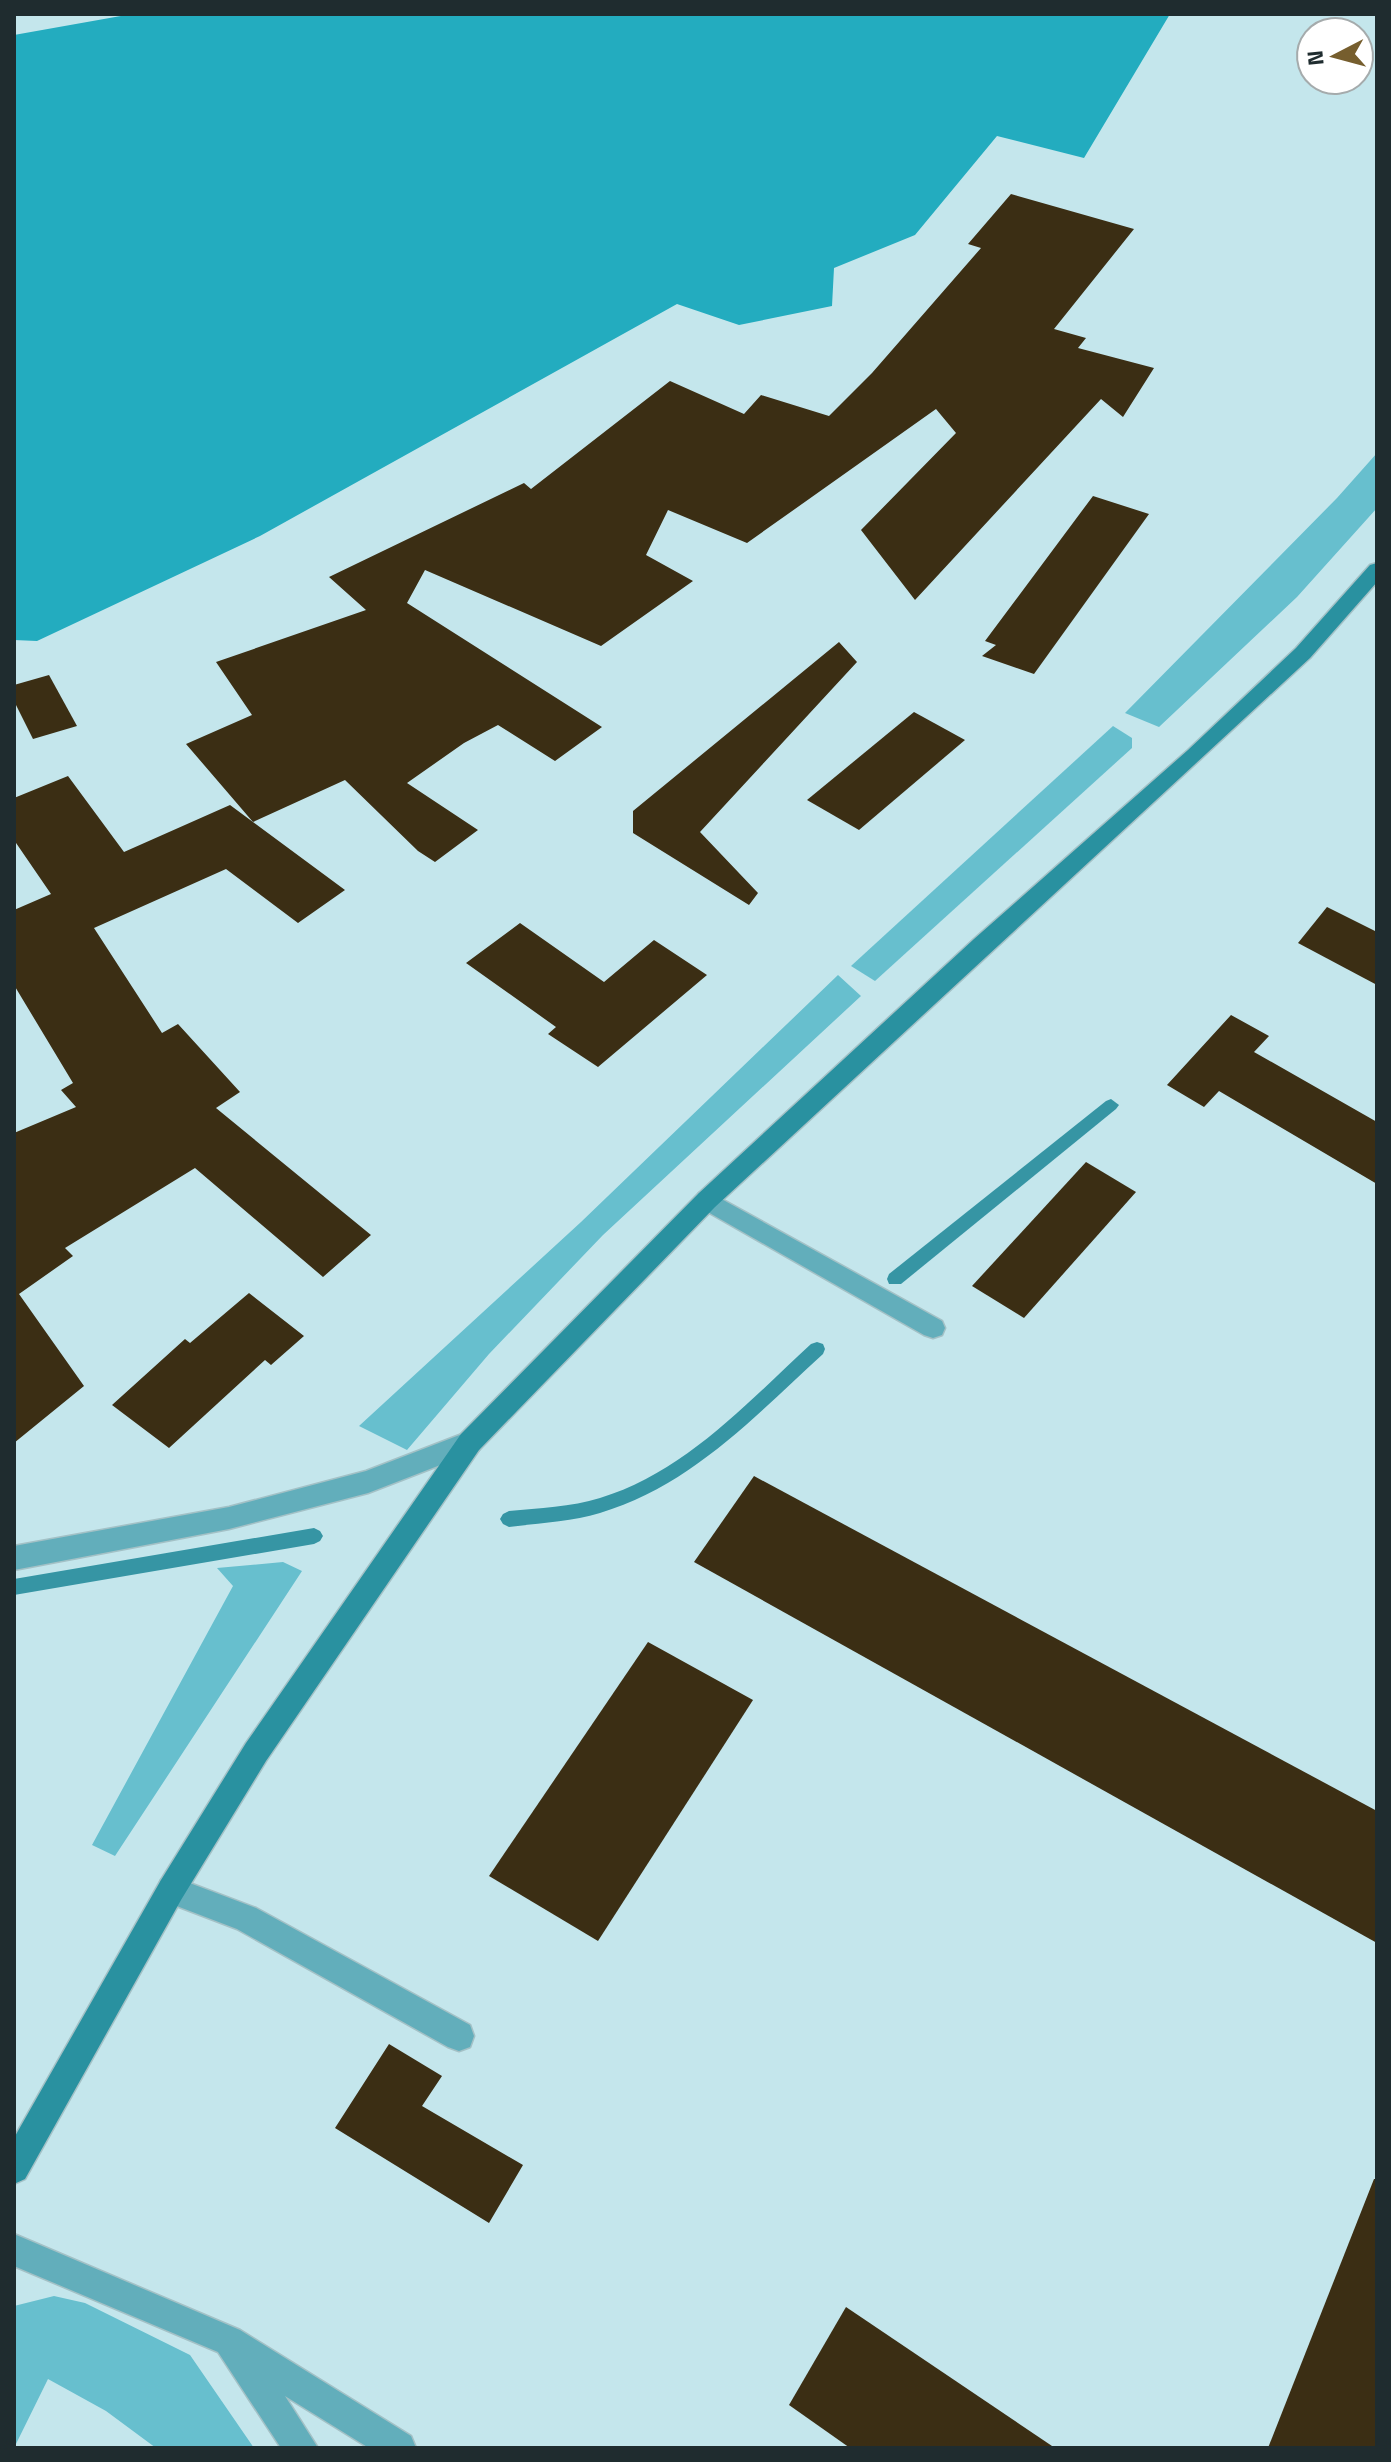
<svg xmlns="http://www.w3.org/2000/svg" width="1391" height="2462" viewBox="0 0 1391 2462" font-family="'Titillium Web',sans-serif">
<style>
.green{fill:#67bfce}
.forest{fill:#23acbf}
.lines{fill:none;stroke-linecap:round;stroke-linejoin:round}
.stream{fill:#3695a4;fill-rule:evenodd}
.building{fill:#3b2e14}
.lane-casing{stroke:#a3c1c6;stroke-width:3}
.street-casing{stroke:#a3c1c6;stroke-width:3}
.secondary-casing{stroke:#a3c1c6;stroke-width:3}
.lane{fill:#62aebb;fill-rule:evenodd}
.street{fill:#62aebb;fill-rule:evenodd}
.secondary{fill:#2991a0;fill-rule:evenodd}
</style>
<rect width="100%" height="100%" fill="#c4e6ec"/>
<g class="green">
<path d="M1377 453V508L1297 597 1159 727 1125 713 1337 498Z"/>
<path d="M1113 726 1132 738V748L875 981 851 966Z"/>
<path d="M838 975 861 996 603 1235 489 1354 407 1450 359 1426 581 1222Z"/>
<path d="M283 1562 302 1571 115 1856 92 1845 233 1586 217 1568Z"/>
<path d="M54 2296 85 2303 190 2355 254 2448H156L106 2411 48 2379 14 2448V2306Z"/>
</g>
<path class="forest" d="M132 14H1170L1084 158 997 136 915 235 834 268 832 306 739 325 677 304 260 536 37 641 14 640V35Z"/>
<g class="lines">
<g class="stream">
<path d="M1111 1099 1119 1105 1116 1109 901 1284H889L887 1279 889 1274 1106 1101Z"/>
<path d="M817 1342 823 1344 825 1349 823 1354C755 1416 691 1486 600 1513 571 1522 539 1523 509 1527L503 1524 500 1519 503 1514 509 1511C539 1508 571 1507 600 1498 684 1473 748 1402 811 1344Z"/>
<path d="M314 1528 320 1531 323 1536 320 1541 314 1544 14 1595V1579Z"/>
</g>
</g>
<g class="building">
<path d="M1011 194 1134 229 1054 329 1086 338 1078 348 1154 368 1123 417 1101 399 915 600 861 530 956 433 936 409 747 543 668 510 646 555 693 581 601 646 425 570 407 603 602 727 555 761 498 725 464 743 407 783 478 830 435 862 418 851 345 780 253 822 186 744 252 715 216 662 366 610 329 577 524 483 531 489 670 381 744 414 761 395 829 416 872 373 981 248 968 244Z"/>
<path d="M1093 496 1149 514 1034 674 982 656 996 645 985 641Z"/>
<path d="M839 642 857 662 700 832 758 893 749 905 633 833V811Z"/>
<path d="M49 675 77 726 33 739 14 701V685Z"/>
<path d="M914 712 965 740 859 830 807 800Z"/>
<path d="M68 776 124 852 230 805 345 890 298 923 226 869 94 928 162 1033 178 1024 240 1092 216 1108 371 1235 323 1277 195 1168 65 1248 73 1256 19 1294 84 1386 14 1443V1133L76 1107 61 1090 73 1083 14 985V910L51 894 14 840V798Z"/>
<path d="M1327 907 1377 932V985L1298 943Z"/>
<path d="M520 923 604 982 654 940 707 975 598 1067 548 1034 556 1027 466 963Z"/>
<path d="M1231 1015 1269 1036 1254 1052 1377 1122V1184L1219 1091 1204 1107 1167 1085Z"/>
<path d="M1086 1162 1136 1192 1024 1318 972 1286Z"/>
<path d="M249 1293 304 1336 271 1365 265 1360 169 1448 112 1405 185 1339 190 1343Z"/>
<path d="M754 1476 1377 1811V1943L694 1562Z"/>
<path d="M648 1642 753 1700 598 1941 489 1876Z"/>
<path d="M389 2044 442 2076 422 2106 523 2165 489 2223 335 2128Z"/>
<path d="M1374 2179H1377V2448H1268Z"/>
<path d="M846 2307 1055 2448H850L789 2405Z"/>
</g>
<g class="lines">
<defs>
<g id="lane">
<path d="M707 1191 942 1321 945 1328 942 1335 933 1338 924 1335 699 1207 695 1200 699 1193Z"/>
<path d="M171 1876 256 1908 470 2025 474 2036 470 2047 459 2051 448 2047 237 1929 161 1900 157 1890 161 1880Z"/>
</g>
<g id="street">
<path d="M470 1431 479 1434 483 1442 479 1450 368 1493 229 1529 14 1570V1546L229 1507 366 1471Z"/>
<path d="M14 2234 240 2330 411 2436 416 2448H369L285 2396 318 2448H281L218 2352 14 2266Z"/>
</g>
<path id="secondary" d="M1377 563V582L1310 658 715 1207 479 1450 266 1761 181 1900 25 2179 14 2184V2138L161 1880 246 1743 461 1434 699 1193 974 939 1188 750 1296 648 1370 565Z"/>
</defs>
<use href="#lane" class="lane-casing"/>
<use href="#street" class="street-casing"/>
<use href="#secondary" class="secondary-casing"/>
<use href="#lane" class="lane"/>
<use href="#street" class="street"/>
<use href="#secondary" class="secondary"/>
</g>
<rect width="1391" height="2462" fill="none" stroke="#1f2c2f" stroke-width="32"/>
<g transform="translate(1335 56) rotate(264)"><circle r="38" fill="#ffffff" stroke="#a5abac" stroke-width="2"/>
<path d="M0-6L14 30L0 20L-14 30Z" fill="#765e2e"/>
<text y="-12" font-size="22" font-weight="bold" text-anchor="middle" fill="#1f2c2f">N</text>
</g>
</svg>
